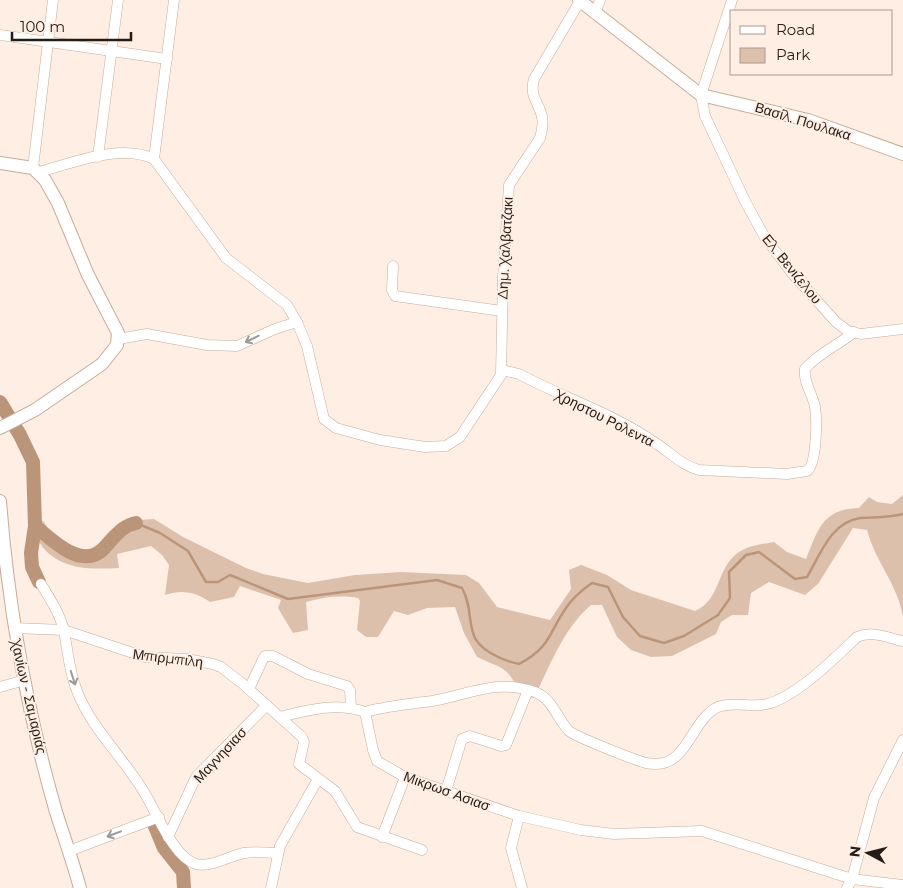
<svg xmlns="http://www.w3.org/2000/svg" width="903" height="888" viewBox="0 0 903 888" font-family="Montserrat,sans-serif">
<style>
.green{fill:#ddc0ac}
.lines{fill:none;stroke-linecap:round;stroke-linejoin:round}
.stream{stroke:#bb957a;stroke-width:2.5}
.river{stroke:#bb957a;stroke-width:14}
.minor-casing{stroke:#c6ac9b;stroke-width:11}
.major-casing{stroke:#c6ac9b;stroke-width:14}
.minor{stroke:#fff;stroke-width:10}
.major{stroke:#fff;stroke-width:12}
.oneway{stroke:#9d9996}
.labels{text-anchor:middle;stroke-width:4;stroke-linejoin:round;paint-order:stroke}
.street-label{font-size:14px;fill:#261c16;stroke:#ffeee3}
</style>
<rect width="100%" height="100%" fill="#ffeee3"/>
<path class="green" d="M903 495V617C898 585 875 561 867 530L853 528 818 584 805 595 769 582 751 593 748 615H732L721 622 716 634 672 656 651 657 631 650 617 637 602 605H591C563 629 550 666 534 698L521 695C506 665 505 670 477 657L464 633 455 607 427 608 408 615 394 611 378 637H366L357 630 360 601 358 598C340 595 324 597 306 602L308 630 293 633 278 608 281 600 240 586 234 597 210 602C196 592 182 589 165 595L169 565 162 555 151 546 117 554 119 568C93 569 67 571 46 551 40 545 37 536 30 530L31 514 44 522 52 535 61 542 81 551 92 548 101 542 125 521 154 519 183 537 246 568 263 574 308 583 355 575 401 572 466 575 479 583 497 607 550 620 571 589 569 570 581 565 607 575 631 590 695 611C720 600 716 573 734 556 745 546 761 544 774 542L787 552 806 559C818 530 822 509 859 508L869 497 877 502 892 504Z"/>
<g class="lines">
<path class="stream" d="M136 523 160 533 188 551 206 582H218L230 575 288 599 437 580 462 588C471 605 468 615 473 633 477 650 504 661 519 664 551 647 548 634 566 608 573 597 582 590 592 583L608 587 623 617 640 636 664 643 684 636 718 615 730 598 729 572 746 555 759 552 795 579 807 577C820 555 831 522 860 518 875 517 888 518 903 514"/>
<g class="river">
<path d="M0 402 20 435 33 462 35 526 31 553 32 567 39 582"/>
<path d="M35 526C51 539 78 567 100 552 105 548 109 542 114 537 121 530 126 525 136 523"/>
<path d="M154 824 164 848 183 872 184 888"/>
</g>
<defs>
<g id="minor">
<path d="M732 0 701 95 705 116 745 201 764 236 791 272 836 322 848 331 861 334 903 329"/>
<path d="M595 14 600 0"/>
<path d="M0 35 167 59"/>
<path d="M98 157 118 0"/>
<path d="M154 159 174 0"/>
<path d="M33 168 53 0"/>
<path d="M39 172C73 163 120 143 154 159L226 258 287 305 297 322 307 346 324 419 336 428 380 440 425 447 446 446 460 437 501 375 503 278 509 185 540 138C550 106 527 104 534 79L580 1"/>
<path d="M393 266 392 290 395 296 502 311"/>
<path d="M118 339 147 334 207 345 237 346 275 329 297 322"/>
<path d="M502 370 519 374C562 397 614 414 654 442 670 452 681 465 699 470L787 474 807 471C817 464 817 419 815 407 813 395 803 382 805 369 818 353 839 345 854 332"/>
<path d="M41 584C50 599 60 614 64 631 68 652 69 671 77 691 91 728 123 757 144 792 156 811 173 857 196 864 210 868 229 856 244 853 255 851 266 853 278 853"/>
<path d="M14 628 64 630 145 657 187 659 213 664 221 667 243 684 302 737 304 742 299 764 335 791 357 827 422 850"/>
<path d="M0 687 25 680"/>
<path d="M249 689 263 659 265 656H273L308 674 347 686 350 690 351 708"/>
<path d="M365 712C387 706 409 704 432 701 468 695 497 678 535 692 553 699 557 719 569 731 576 737 635 760 646 763 651 764 659 764 664 763 688 757 695 717 718 707 734 701 751 708 767 704 796 697 835 658 857 637 873 630 887 638 903 641"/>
<path d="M280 717C309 710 336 702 365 712L373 750 377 761 405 777 519 816 581 830 614 834 702 831 852 879 903 885"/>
<path d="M446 791 462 739 470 736 501 746 506 745 528 690"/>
<path d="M519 816 511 848 522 888"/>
<path d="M168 837 196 777 267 705"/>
<path d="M382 837 405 777"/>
<path d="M69 851 159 817"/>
<path d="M271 888 280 846 318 779"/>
<path d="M847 888 852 879 874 798 903 740"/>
</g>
<g id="major">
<path d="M579 0 701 95 808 120 903 154"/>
<path d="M0 163 33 168 45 180 58 203 88 275 118 333 117 345 102 364 35 410 0 428"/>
<path d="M0 501C8 606 27 711 56 812 64 837 73 862 80 888"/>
</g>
</defs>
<use href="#minor" class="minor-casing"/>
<use href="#major" class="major-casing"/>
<use href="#minor" class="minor"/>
<use href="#major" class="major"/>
</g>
<defs><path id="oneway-shaft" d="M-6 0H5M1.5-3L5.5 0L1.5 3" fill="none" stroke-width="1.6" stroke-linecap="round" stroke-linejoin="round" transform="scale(1.25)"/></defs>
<g class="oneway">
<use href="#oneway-shaft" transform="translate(252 339) rotate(154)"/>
<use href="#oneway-shaft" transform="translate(73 678) rotate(72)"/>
<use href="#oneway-shaft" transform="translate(114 834) rotate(159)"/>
</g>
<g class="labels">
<g class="street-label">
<text transform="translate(803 121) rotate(17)" y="5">Βασίλ. Πουλακα</text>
<text transform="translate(505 248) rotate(-87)" y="5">Δημ. Χαλβατζακι</text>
<text transform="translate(792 269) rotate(51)" y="5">Ελ. Βενιζελου</text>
<text transform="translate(605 418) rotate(27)" y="5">Χρηστου Ρολεντα</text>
<text transform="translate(168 658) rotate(7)" y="5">Μπιρμπιλη</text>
<text transform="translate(29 697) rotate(77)" y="5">Χανίων - Σαμαριάς</text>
<text transform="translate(220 755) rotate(-47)" y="5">Μαγνησιασ</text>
<text transform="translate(447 791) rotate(20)" y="5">Μικρωσ Ασιασ</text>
</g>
</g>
<rect x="730" y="10" width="162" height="65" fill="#ffeee3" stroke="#a89a91"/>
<rect x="740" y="26" width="25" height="8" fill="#ffffff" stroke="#a89a91"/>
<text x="776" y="35" font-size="15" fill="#261c16">Road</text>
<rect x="740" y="48" width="25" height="15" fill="#ddc0ac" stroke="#a89a91"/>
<text x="776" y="60" font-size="15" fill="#261c16">Park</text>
<g transform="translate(868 853) rotate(277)" stroke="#ffeee3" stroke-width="4" paint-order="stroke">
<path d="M0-4L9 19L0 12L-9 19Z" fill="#261c16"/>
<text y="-8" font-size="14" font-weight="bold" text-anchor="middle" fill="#261c16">N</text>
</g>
<path d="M12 32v8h119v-8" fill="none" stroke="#261c16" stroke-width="2.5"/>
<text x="20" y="32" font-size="15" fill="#261c16" stroke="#ffeee3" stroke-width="4" paint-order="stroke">100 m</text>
</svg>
